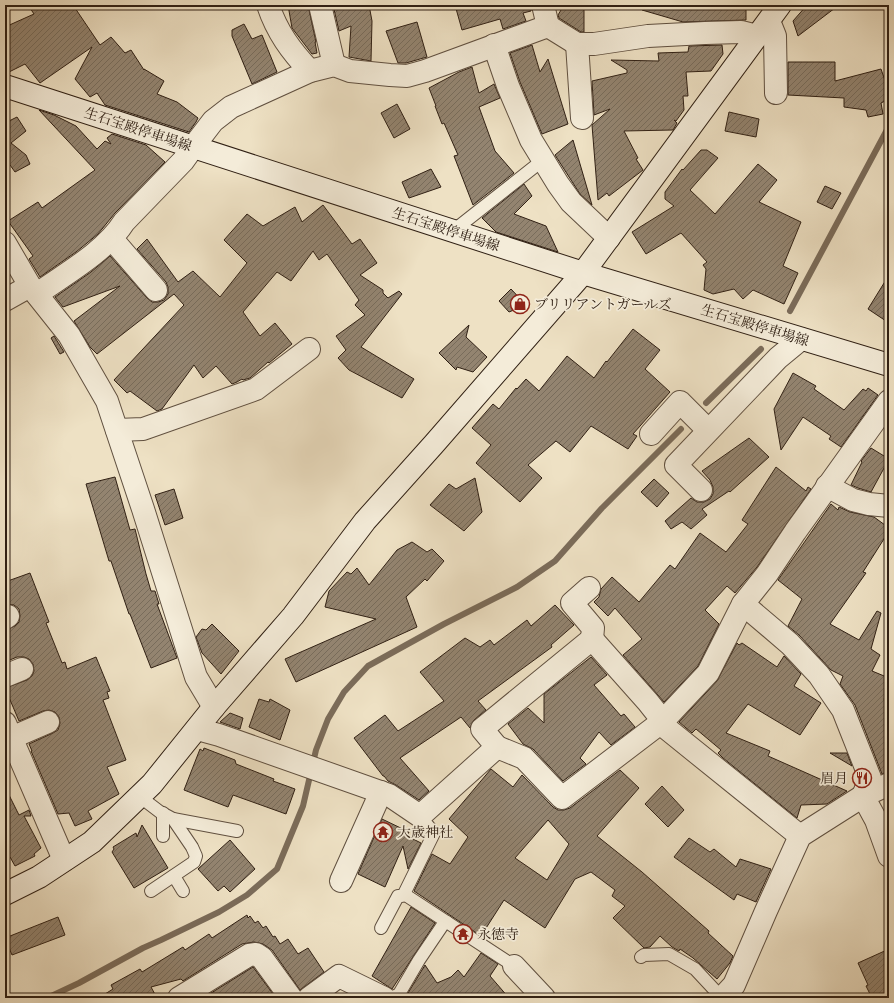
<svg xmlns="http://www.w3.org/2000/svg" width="894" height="1003" viewBox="0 0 894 1003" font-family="'Libre Bodoni','Noto Serif JP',serif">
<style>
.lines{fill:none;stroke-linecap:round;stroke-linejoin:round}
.stream{stroke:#7b6c5a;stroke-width:6}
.building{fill:url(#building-hatch);stroke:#302014;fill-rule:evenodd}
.lane-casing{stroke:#605040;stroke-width:14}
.street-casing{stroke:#605040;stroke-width:24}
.secondary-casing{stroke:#302014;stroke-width:24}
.lane{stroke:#f4ecd9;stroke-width:12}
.street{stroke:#f4ecd9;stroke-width:22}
.secondary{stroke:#f4ecd9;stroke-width:22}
.labels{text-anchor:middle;stroke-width:3.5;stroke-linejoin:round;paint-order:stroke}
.street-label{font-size:14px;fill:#302014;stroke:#f4ecd9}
.poi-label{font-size:14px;fill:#302014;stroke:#f4ecd9;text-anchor:start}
</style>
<defs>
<pattern id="building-hatch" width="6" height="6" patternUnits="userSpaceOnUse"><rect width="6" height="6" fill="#938470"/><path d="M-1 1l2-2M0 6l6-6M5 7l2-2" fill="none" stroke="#786c5b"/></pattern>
</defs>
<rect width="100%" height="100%" fill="#eee1c4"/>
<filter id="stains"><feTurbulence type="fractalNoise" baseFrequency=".005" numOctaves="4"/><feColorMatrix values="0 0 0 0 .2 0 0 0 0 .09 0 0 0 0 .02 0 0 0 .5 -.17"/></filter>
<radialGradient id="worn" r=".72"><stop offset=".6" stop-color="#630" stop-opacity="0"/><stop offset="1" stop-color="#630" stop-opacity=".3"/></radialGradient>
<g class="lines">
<g class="stream">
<path d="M790 311 889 126"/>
<path d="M706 403 761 349"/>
<path d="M47 998 79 983 143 948 161 940 219 912 247 895 277 869 303 806 316 750 328 719 344 692 368 666 444 624 517 587 555 561 602 508 681 429"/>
</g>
</g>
<g class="building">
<path d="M28 5H73L100 45 111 37 125 53 131 50 144 70V69L164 81 157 94 177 102 198 118 196 122 189 132 105 105 97 93 90 97 75 79 92 47 40 83 25 64 5 74V27L34 14Z"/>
<path d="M288 5H308L316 42H315L317 53 312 54 292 28Z"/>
<path d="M333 5H369L372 21 371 61 349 57 351 26 339 31Z"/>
<path d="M455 5H531V11L523 13 526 21 503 29 500 19 462 30Z"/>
<path d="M564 5H584V32H581L559 18 558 15Z"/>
<path d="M643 5H746V20L683 22 642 10Z"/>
<path d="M807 5H839L798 36 793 21Z"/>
<path d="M417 22 427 57 406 63H398L386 31Z"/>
<path d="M244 24 252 39 262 35 277 72 252 84 232 36V30Z"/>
<path d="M532 45 540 72 548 59 568 124 542 134 520 82 510 53Z"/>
<path d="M722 45 723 54 711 71 686 72 688 96H683L684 110 676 121 674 120 677 123 673 130 624 131 638 158 636 159 643 170 609 196 607 193 598 200 592 125 610 109 594 115 592 81 627 73V70L611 60 659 61 658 53 688 52 689 46Z"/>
<path d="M788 62H835V81L881 69 889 92V99L881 103 883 114 868 117 866 110 844 107V98L788 95Z"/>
<path d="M472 67 479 93 494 84 500 98 479 107 495 151 514 173 473 205 454 156 458 155 444 123 442 124 435 106H436L429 88 459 72Z"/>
<path d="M397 104 410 129 394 138 381 113Z"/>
<path d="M39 110 54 115 76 126 97 149 105 141 111 144 107 138 112 134 146 145 165 162 115 213 98 234 76 252 40 277 29 259 33 256 8 221 38 202 42 208 95 170Z"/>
<path d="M729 112 759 119 756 137 725 131Z"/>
<path d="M17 117 26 131 11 143 26 155 30 164 15 172 5 158V123Z"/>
<path d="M573 140 592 205 580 194 555 155Z"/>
<path d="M701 150H707L718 158 690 190 715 214 758 164 777 180 759 202 801 222 783 266 798 273 784 304 753 290 743 299 734 289 713 294 704 290 706 269 703 265 707 262 681 233 646 254 632 232 674 206 665 199V192L682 169 683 170Z"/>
<path d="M431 169 441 187 409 198 402 182Z"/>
<path d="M524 184 532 196 514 214 546 226 558 252 496 232 482 218Z"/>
<path d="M825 186 841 193 832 209 817 202Z"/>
<path d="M323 205 352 244 360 239 377 263 360 275 383 290V293L388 298 399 291 402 294 361 347 414 379 402 398 349 370 338 358 346 350 336 336 365 315 355 305 359 300 327 254 319 260 313 251 291 281 277 272 243 312 260 336 275 323 292 344 269 363 268 362 250 378 243 380 242 379 237 382 232 384 216 366 203 378 194 365 162 409 157 411 130 391 127 393 114 380 184 305 174 294 97 354 90 347 74 321 120 286 63 307 55 297 91 272 110 256 147 298 152 302H158L164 300 168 294V287L166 282 137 249 147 239 178 282 193 271 220 297 247 263 224 240 247 214 263 226 295 207 302 222Z"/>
<path d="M889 275V323L868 309Z"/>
<path d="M511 289 526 305 509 312 499 301Z"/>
<path d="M469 325 466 337 487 357 473 372 457 367 456 370 439 353Z"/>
<path d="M633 329 660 350 645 369 670 392 633 434 637 436 628 449 591 426 570 452 556 441 528 465 542 478 520 502 476 463 491 445 472 428 493 404 499 409 516 388 517 389 526 379 539 391 567 356 594 378 606 361 607 362Z"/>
<path d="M54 336 64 352 60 354 51 338Z"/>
<path d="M793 373 816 386 814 389 844 410 863 389 866 391 868 388 878 395 841 447 829 439 831 436 803 417 781 450 774 409Z"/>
<path d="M749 438 769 457 730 492 729 491 702 509 707 515 691 529 682 522 671 529 665 521 691 498 697 502H704L710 499 713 494V487L710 480 702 471Z"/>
<path d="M871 448 889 459 871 492 858 488 851 485 862 462 861 461Z"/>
<path d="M776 467 806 491 808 487 811 489 757 567 735 593 727 586 705 610 719 624 698 666 664 702 623 655 642 639 615 608 608 616 594 602 599 597 601 589 612 577 639 602 670 565 675 569 700 533 726 552 748 524 742 520Z"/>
<path d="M115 477 130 530 135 529 146 574 151 591H155L159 604H157L177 658 151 668 130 614H129L111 561H109L86 484Z"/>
<path d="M475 478 482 512 464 531 430 505 449 484 456 489Z"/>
<path d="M654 479 669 493 657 507 641 492Z"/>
<path d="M174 489 183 518 165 525 155 495Z"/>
<path d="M831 504 838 510 839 507 850 512 874 517 889 528V531L863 572 866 573 830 624 859 640 877 611 881 613 871 649 880 655 872 671 889 678V689L884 699 889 710V772L882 774 855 705 840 684 843 676 831 670 799 635 788 626 802 599 778 580Z"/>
<path d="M412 542 427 552 432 549 444 561 427 581 425 579 406 597 417 627 296 682 285 659 376 619 325 607 329 591 347 572 351 574 357 568 369 585 397 550Z"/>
<path d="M30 573 49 622 46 623 62 663 65 662 67 669 96 657 110 691 107 692 109 698 103 700 126 760 107 767 119 794 88 811 92 819 75 826 69 813 58 814 31 751H32L29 744 53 733 58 730 60 723 59 717 55 712 49 710 43 711 19 721 5 688 27 680 32 676 34 671 33 664 29 659 24 657H17L5 662V630L15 626 19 622 20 616 19 609 14 605 5 604V582Z"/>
<path d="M555 605 574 625 551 645 552 647 478 701 486 710 474 720 470 728 461 717 400 758 429 791 419 800 396 785 388 781 384 776H383L354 738 385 715 398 731 444 701 420 672 465 638 480 647 490 640 494 645 527 620 531 626Z"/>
<path d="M212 624 239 651 221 674 202 653 196 637 202 629 206 630Z"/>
<path d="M737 643 739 645 742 643 777 667 784 656 801 674 794 686 821 703 800 735 748 704 726 733 770 751 768 756 847 791 827 804 801 805 797 818 723 758 718 753 721 750 696 729 692 733 679 722 717 681Z"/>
<path d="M591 657 607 675 594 685 621 716 624 714 635 727 611 745 599 732 580 758 586 764 563 781 533 749 523 744 508 724 528 708 544 723V694Z"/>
<path d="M259 699 269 702 270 699 290 710 280 740 249 727Z"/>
<path d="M230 713 243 718 240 729 220 722Z"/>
<path d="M204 748 235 760 236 764 274 779 273 781 295 789 286 814 233 795 228 807 184 790 200 749 203 751Z"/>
<path d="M830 753H847L852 766Z"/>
<path d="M491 769 513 787 522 775 553 807 558 810H564L570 808 620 770 639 788 597 836 642 872 709 931 708 933 733 956 730 963 717 979 693 958 680 949 679 951 672 947 660 936 650 947 644 948 613 918 625 906 612 896 615 890 591 872 575 879 545 928 504 900 481 936 414 891 432 854 450 864 468 837 449 819ZM548 820 569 844 547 880 515 858Z"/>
<path d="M662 786 684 810 668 827 645 804Z"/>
<path d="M5 787 19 815 29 810 31 816H24L41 848 34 854 35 856 15 866 10 857 5 860Z"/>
<path d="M382 819 409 832 407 836 421 843 408 869 403 846 385 887 358 874Z"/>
<path d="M142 825 168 868 134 888 112 852 114 849 113 847 136 833 137 837Z"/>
<path d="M689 838 710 852 714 849 736 867 740 859 771 869 756 902 737 894 734 900 674 857Z"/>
<path d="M230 840 255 869 230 892 224 886 218 891 198 869Z"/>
<path d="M411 907 435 923 392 989 372 976Z"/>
<path d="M247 915 248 918 250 916 255 923 258 921 263 928 266 926 273 937 275 936 280 944 288 939 298 954 308 948 324 972 300 990 272 950 263 944 254 942 242 944 183 981 181 979 151 987 157 998H118L117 995 107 998 105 994 113 989 111 985 140 969 142 972 183 947 185 950 209 934 212 938Z"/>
<path d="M58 917 65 935 12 955 5 938Z"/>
<path d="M889 949V998H872L866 986 868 985 858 963Z"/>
<path d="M481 953 498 964 490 976 509 998H405L425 965 437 983 451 977 458 970 464 977Z"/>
<path d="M253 967 276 998H203Z"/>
</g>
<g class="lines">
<defs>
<g id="lane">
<path d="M453 231 543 160"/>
<path d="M139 796 160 812 173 819 237 831"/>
<path d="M163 813V836"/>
<path d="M174 876 183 891"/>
<path d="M151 891 194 862 196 856 192 847 173 819"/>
<path d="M404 894 514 966"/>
<path d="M381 928 398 896H402L404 894 434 833 420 816"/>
<path d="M641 957 644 955 669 954 695 969 722 998"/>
<path d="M391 998 399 994 419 960 444 923 447 922"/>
</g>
<g id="street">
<path d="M268 5C277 32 291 51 310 71"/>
<path d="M320 5 334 65"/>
<path d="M543 5 548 26"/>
<path d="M769 21 775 36 776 93"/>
<path d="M577 44 582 118"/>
<path d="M494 45 508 86 531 140 558 184 571 202 609 238"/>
<path d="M112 239 156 290"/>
<path d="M5 243 30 286 69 335 107 401 143 509 196 677 214 707"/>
<path d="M37 294C65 274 105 252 124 222L183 161 193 147 213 121 231 107 310 71 334 65 350 71 390 75 407 76 425 71 548 26 577 44H594L648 36 705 33 741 32 757 36"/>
<path d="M5 300 30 286"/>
<path d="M117 430 143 429 256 389 309 349"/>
<path d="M651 434 680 402 708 430"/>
<path d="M827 486 853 500 869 504 889 506"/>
<path d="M701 490 676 465 778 358 801 339"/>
<path d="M589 588 572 603 593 628 592 639"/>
<path d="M743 604 790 644 819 675 843 710 870 778 863 796 876 820 889 856"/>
<path d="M5 618 8 616"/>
<path d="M5 676 22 669"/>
<path d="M5 723 64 860"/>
<path d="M197 729 219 735 389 795 420 816 497 747 482 729 592 639 648 702 663 721 708 673 743 604 767 574 795 532 889 401"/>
<path d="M11 738 48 722"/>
<path d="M497 747 524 758 562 798 663 721 666 728 800 836"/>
<path d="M341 881 381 792"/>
<path d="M514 966 544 998"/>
<path d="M179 998 249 955 256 954 262 958 291 998"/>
<path d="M309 998 339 976 384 998"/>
<path d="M722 998 734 985 766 911 800 836 863 796 889 784"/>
</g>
<g id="secondary">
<path d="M5 86 583 273 889 365"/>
<path d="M5 894 39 877 92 842 152 784 214 707 293 616 365 521 434 444 583 273 780 5"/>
</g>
</defs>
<use href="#lane" class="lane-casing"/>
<use href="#street" class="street-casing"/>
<use href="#secondary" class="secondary-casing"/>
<use href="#lane" class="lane"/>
<use href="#street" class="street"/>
<use href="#secondary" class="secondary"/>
</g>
<defs>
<symbol id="shop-ring" viewBox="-11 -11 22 22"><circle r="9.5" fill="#f4ecd9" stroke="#8f2418" stroke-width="1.5"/><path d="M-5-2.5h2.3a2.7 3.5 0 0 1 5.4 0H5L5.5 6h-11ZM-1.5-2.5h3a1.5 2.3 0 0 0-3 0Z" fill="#8f2418"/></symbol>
<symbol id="restaurant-ring" viewBox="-11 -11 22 22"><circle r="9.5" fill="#f4ecd9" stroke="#8f2418" stroke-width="1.5"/><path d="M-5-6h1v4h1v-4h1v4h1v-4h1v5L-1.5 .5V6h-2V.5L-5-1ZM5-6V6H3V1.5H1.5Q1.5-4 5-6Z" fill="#8f2418"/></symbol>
<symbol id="temple-ring" viewBox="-11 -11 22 22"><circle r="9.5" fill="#f4ecd9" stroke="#8f2418" stroke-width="1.5"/><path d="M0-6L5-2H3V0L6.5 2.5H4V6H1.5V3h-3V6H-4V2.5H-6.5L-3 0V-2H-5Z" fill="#8f2418"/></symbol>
</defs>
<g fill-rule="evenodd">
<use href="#shop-ring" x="509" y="293" width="22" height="22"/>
<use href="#restaurant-ring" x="851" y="767" width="22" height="22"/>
<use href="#temple-ring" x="372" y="821" width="22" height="22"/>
<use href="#temple-ring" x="452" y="923" width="22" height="22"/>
</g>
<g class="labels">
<g class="street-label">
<text transform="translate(138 129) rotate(18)" y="5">生石宝殿停車場線</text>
<text transform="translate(446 229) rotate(18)" y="5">生石宝殿停車場線</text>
<text transform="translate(755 325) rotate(17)" y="5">生石宝殿停車場線</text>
</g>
<g class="poi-label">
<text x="534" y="309">ブリリアントガールズ</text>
<text x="848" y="783" text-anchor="end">眉月</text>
<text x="397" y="837">大歳神社</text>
<text x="477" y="939">永徳寺</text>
</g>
</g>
<rect width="894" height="1003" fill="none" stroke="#eee1c4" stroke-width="20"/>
<rect x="6" y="6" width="882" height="991" fill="none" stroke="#302014" stroke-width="2"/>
<rect x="10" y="10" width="874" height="983" fill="none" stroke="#302014"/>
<rect width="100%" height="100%" filter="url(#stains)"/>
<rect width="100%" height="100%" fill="url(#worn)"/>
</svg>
